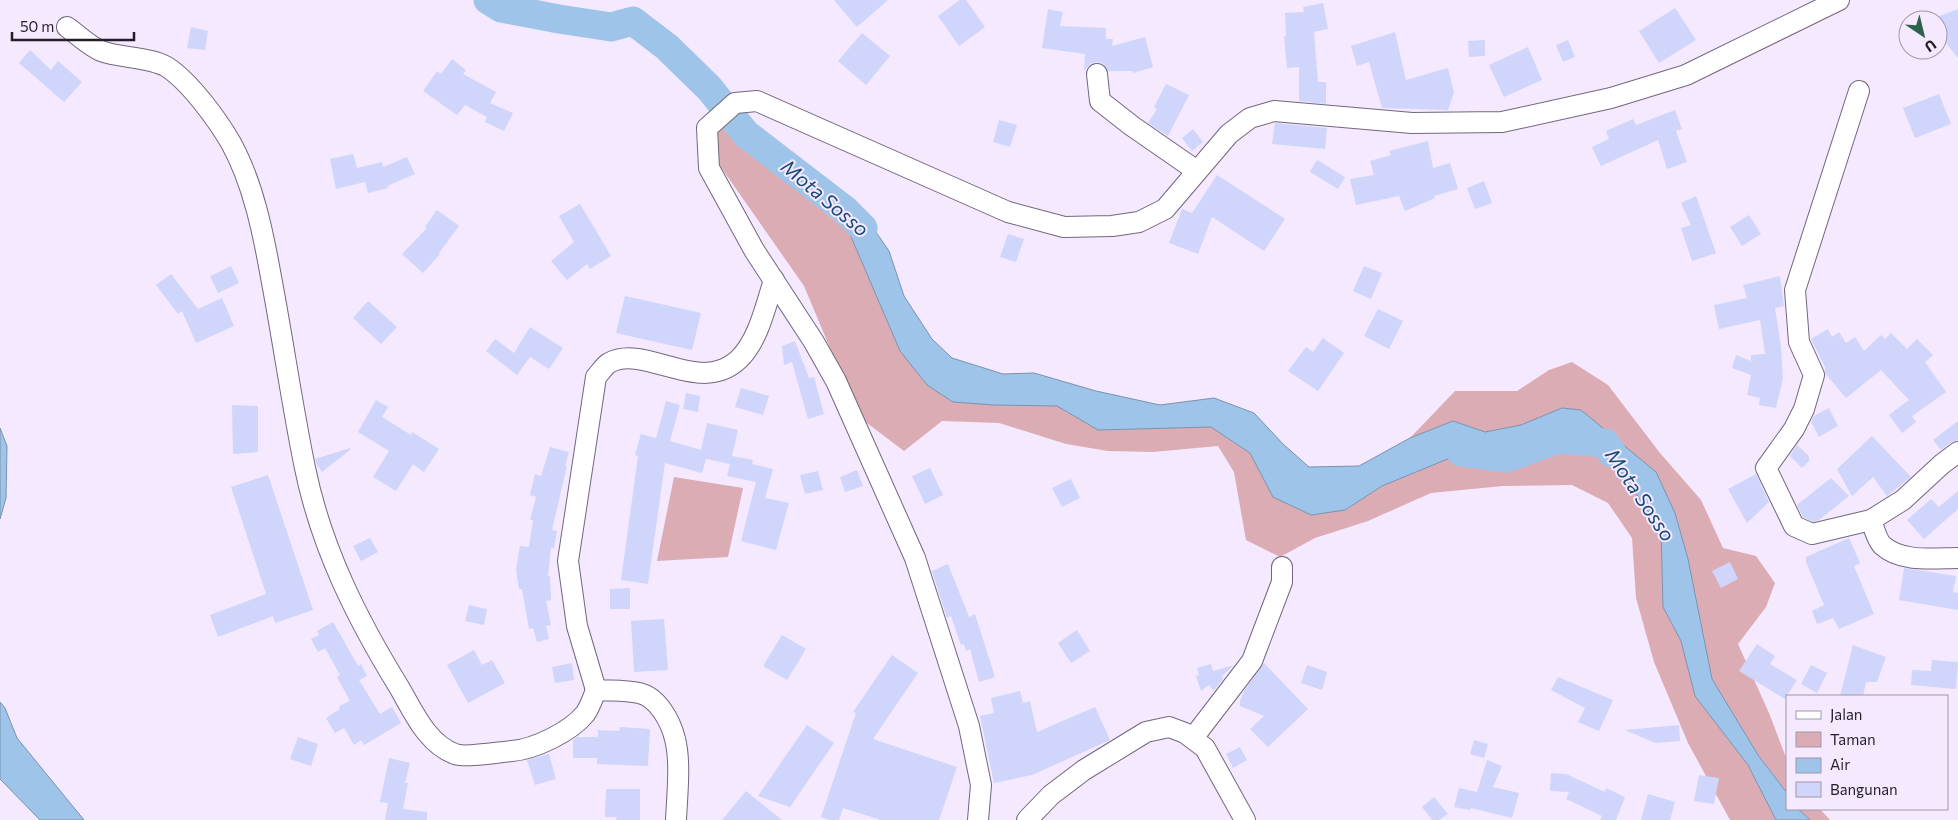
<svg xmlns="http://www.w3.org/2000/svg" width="1958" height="820" viewBox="0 0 1958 820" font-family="Commissioner,sans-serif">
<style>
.green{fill:#dcacb4}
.water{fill:#9fc4e9;stroke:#7a92af}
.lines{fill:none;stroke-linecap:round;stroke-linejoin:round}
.river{stroke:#9fc4e9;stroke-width:29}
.building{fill:#d0d5fb}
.minor-casing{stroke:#73667e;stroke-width:22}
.minor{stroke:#fff;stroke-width:20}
.labels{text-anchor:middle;stroke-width:4;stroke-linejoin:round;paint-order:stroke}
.water-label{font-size:20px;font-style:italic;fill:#164a7a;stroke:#f4e9fe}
</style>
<rect width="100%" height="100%" fill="#f4e9fe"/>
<g class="green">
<path d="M727 123 772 170 849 232 900 351 994 405 1057 406 1098 430 1211 427 1250 453 1273 497 1345 510 1382 486 1450 458 1488 463 1530 441 1566 434 1613 461 1661 529 1663 607 1681 641 1695 696 1748 765 1776 820H1730L1688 743 1654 662 1636 598 1632 538 1608 503 1572 485 1503 486 1431 493 1368 521 1315 538 1280 557 1246 540 1234 472 1218 446 1153 452 1108 451 1066 444 999 423 942 421 904 451 859 417 804 286 718 163 715 136Z"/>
<path d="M1572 362 1608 385 1660 453 1701 500 1723 548 1756 556 1775 583 1766 607 1738 644 1769 713 1787 760V793L1758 755 1712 679 1688 559 1675 513 1611 437 1581 410 1562 408 1521 425 1485 432 1453 421 1410 438 1455 391H1517L1549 370Z"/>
<path d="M674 477 743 488 728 557 657 561Z"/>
<path d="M1798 809H1820L1830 820H1810Z"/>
</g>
<g class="water">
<path d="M824 182 858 206 889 251 904 296 932 339 952 358 1003 374 1034 373 1096 391 1160 405 1214 398 1254 413 1283 444 1309 467 1359 466 1410 438 1453 421 1485 432 1521 425 1562 408 1581 410 1656 472 1675 513 1688 559 1712 679 1758 755 1787 793V809H1798L1810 820H1776L1748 765 1695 696 1681 641 1663 607 1661 529 1613 461 1565 434 1530 441 1488 463 1450 458 1382 486 1345 510 1311 515 1273 497 1250 453 1211 427 1098 430 1057 406 994 405 953 402 927 385 900 351 849 232Z"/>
<path d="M0 428 7 446 6 498 0 519Z"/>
<path d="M0 702 5 708 17 738 84 820H40L0 779Z"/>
</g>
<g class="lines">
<g class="river">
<path d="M488 0 501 8 559 19 611 27 633 21 667 47 709 88 746 134 845 210 863 228"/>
<path d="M1461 452 1507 458 1558 439 1605 443 1612 453"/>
</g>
</g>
<g class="building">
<path d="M834 0H888L857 27Z"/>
<path d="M960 0H966L985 27 959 46 938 16Z"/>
<path d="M1323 3 1328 29 1314 32 1318 82H1326V104L1299 101V67L1287 68 1284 36H1286L1285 13 1304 12 1303 7Z"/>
<path d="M1675 8 1696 40 1659 63 1639 31Z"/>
<path d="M1048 9 1063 12 1060 26 1106 28V39H1113L1112 46 1145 37 1153 67 1133 73 1132 71H1108L1102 63 1096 62 1090 64 1084 71 1085 54 1042 48Z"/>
<path d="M1958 9V58L1942 38 1938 27V20H1935L1934 18Z"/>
<path d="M191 27 208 31 205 50 187 48Z"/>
<path d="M1395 32 1406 80 1448 68 1454 93 1448 110 1382 108 1369 62 1357 66 1351 46Z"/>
<path d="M862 33 890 56 866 85 838 61Z"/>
<path d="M1485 40V56L1469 57 1468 41Z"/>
<path d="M1568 40 1575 57 1563 62 1556 45Z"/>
<path d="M1528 47 1542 80 1504 97 1489 65Z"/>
<path d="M30 50 51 70 58 61 82 82 64 102 19 63Z"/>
<path d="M452 59 466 70 463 74 496 92 490 103 513 113 504 131 485 122 487 117 465 105 457 115 423 91 437 71 441 74Z"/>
<path d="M1166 84 1189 95 1168 136 1148 123 1157 109 1154 107Z"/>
<path d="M1939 94 1951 124 1915 138 1903 108Z"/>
<path d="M1675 110 1682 129 1676 131 1687 162 1667 169 1658 140 1601 166 1592 147 1609 139 1606 131 1633 119 1636 125Z"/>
<path d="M999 120 1017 125 1010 147 993 142Z"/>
<path d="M1275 123 1327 128 1325 149 1272 144Z"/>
<path d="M1193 129 1203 142 1192 151 1182 138Z"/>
<path d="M1428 141 1433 168 1450 163 1458 189 1434 196 1435 198 1405 211 1399 196 1356 205 1350 179 1374 175 1370 161 1391 155 1389 151Z"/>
<path d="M353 154 357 168 382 162 383 167 407 157 415 174 387 186 388 188 368 193 365 182 336 189 330 159Z"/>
<path d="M1317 160 1345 177 1338 189 1310 172Z"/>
<path d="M1217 175 1285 219 1264 251 1212 217 1198 254 1169 243 1182 209 1192 213Z"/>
<path d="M1484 181 1492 203 1475 209 1467 188Z"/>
<path d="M1696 196 1716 253 1692 261 1681 228 1691 225 1681 203Z"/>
<path d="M580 204 611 256 590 269 587 264 567 280 551 261 574 242 559 216Z"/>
<path d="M437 210 459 226 439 253 440 254 423 273 402 254 427 228 425 227Z"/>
<path d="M1749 215 1761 234 1742 246 1730 227Z"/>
<path d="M1008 234 1024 239 1016 262 1000 257Z"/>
<path d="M231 266 239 283 218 293 210 276Z"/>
<path d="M1364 266 1382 273 1371 299 1353 291Z"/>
<path d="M171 274 198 309 222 298 234 326 196 343 182 311 178 314 156 285Z"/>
<path d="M1780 276 1784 306 1775 308 1781 346 1783 378 1776 408 1759 405 1760 398 1747 395 1751 375 1732 368 1736 355 1751 361V355L1765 354 1760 320 1719 329 1714 305 1747 298 1743 285Z"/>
<path d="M625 296 701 313 692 350 616 333Z"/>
<path d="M368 301 397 327 381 344 353 318Z"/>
<path d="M1378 309 1403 321 1389 349 1364 336Z"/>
<path d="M530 327 563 348 549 369 530 357 517 375 486 351 495 339 514 353Z"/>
<path d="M1828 329 1832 337 1839 332 1846 343 1855 337 1864 351 1881 335 1885 339 1891 333 1907 349 1917 339 1933 355 1925 362 1946 392 1912 416 1916 422 1902 433 1889 415 1909 400 1881 370 1846 398 1825 373V367L1811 339Z"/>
<path d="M1323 338 1344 353 1318 391 1288 371 1306 347 1313 352Z"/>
<path d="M795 341 809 378 814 377 824 414 808 419 792 362 784 365 782 346Z"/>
<path d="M741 388 769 396 763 415 735 407Z"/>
<path d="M686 393 700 396 698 412 683 409Z"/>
<path d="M376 400 388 407 382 417 411 435 412 432 439 449 424 472 413 464 396 491 373 477 389 451 358 432Z"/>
<path d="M666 401 680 405 670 441 701 450 707 423 738 430 732 456 753 460 752 464 773 469 765 498 789 503 776 550 741 541 756 482 727 476 730 464 706 459 702 473 665 463 648 584 621 580 638 456 635 455 641 434 656 438Z"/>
<path d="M232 405 258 406V452L233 454Z"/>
<path d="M1829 408 1838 426 1819 437 1811 422 1814 416Z"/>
<path d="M1958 421V440L1951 442 1941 450 1933 440Z"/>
<path d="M1872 436 1911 477 1887 496 1873 477 1852 496 1837 469Z"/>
<path d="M1797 445 1809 456V461L1802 468 1790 456Z"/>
<path d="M550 447 569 452 565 466H567L552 530 557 531 554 548H551L548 576H550L551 600 546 601 551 625 546 626 549 639 537 642 533 628 529 629 522 589H519L516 570 520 546 529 547 533 520H530L536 497 530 495 535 474 541 476Z"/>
<path d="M350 448 351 449 322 472 317 465 315 459Z"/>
<path d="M930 468 943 495 925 504 912 476Z"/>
<path d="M857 470 863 486 845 492 840 477Z"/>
<path d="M818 471 823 490 805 494 800 475Z"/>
<path d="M1756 474 1769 502 1747 523 1728 489Z"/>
<path d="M268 475 313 610 275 623 273 616 218 637 210 615 266 594 231 487Z"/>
<path d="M1831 478 1849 496 1819 520 1813 522 1803 517 1797 505Z"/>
<path d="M1071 479 1080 498 1062 507 1052 488Z"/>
<path d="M1958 491V509L1924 539 1907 520 1931 499 1939 507Z"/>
<path d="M370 538 378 552 361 561 353 546Z"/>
<path d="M1849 538 1860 563 1854 566 1874 614 1839 629 1833 618 1817 624 1812 611 1824 605 1806 562V557Z"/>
<path d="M1730 562 1738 579 1721 588 1712 571Z"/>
<path d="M948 564 969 617 975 614 995 677 979 682 970 649 966 651 964 644 961 645 951 616 947 618 932 571Z"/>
<path d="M1904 568 1956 576 1953 592 1958 593V610L1899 600Z"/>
<path d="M630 588V609H610V589Z"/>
<path d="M469 605 487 609 484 625 465 621Z"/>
<path d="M664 619 668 670 634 672 631 621Z"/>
<path d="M333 622 358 666 361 664 367 676 359 680 380 714 392 707 401 723 364 745 361 740 354 745 344 728 335 733 326 718 340 709 339 706 350 701 337 677 340 675 325 648 318 652 311 639 319 635 317 631Z"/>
<path d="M1077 630 1090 651 1071 663 1058 643Z"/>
<path d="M782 635 806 649 787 680 763 666Z"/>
<path d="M1757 644 1775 656 1770 664 1797 680 1785 699 1739 671Z"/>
<path d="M1853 645 1886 657 1877 682H1866L1863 696H1840Z"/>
<path d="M474 650 482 665 492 660 505 683 468 703 447 665Z"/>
<path d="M892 655 918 673 873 739 957 767 939 820H881L843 808 839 820H829L821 817 856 713 853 712Z"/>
<path d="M1932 660 1958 662 1956 689 1911 685 1912 670 1931 671Z"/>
<path d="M572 663 574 680 555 683 552 667Z"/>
<path d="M1264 663 1308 709 1268 747 1250 729 1264 716 1240 706V701L1244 691Z"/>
<path d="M1211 664 1213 671 1234 665 1222 676 1223 679 1215 689 1213 690 1209 685 1201 691 1196 676 1199 675 1197 668Z"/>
<path d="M1307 665 1327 672 1322 690 1301 683Z"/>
<path d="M1811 665 1827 673 1817 693 1801 684Z"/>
<path d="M1558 677 1613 700 1599 731 1578 722 1585 708 1551 690Z"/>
<path d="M1020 691 1023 703 1030 701 1037 732 1095 707 1110 740 1032 775 994 783 980 716 994 713 991 698Z"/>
<path d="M807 725 834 743 790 807 758 796Z"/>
<path d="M1679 725 1680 741 1655 743 1625 730Z"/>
<path d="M620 727 650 729 648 766 597 764V758H573V740L577 737H598V730L619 731Z"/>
<path d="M298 737 318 744 311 766 290 759Z"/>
<path d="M1474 740 1488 744 1484 758 1470 754Z"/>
<path d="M1240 747 1247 760 1233 768 1226 754Z"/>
<path d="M549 754 556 779 535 785 527 760Z"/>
<path d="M389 758 410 763 405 783H408L403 809 427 812V820H385L388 803 380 802Z"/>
<path d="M1487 760 1502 766 1493 787 1519 793 1512 818 1471 808 1470 810 1454 807 1459 788 1477 792Z"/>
<path d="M1551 773 1566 774 1605 792 1606 788 1625 797 1616 820H1600L1602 816 1566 799 1569 792 1550 791Z"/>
<path d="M1699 775 1719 778 1714 804 1694 801Z"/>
<path d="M606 789H640V820H616L617 817H605Z"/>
<path d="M746 791 762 804 782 820H722Z"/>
<path d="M1648 794 1675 802 1670 820H1641Z"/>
<path d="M1434 797 1448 814 1439 820H1432L1422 807Z"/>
</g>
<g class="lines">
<defs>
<g id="minor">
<path d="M67 27C77 34 89 46 101 51 119 58 151 57 167 67 190 82 217 119 231 143 253 183 263 232 271 277 283 340 292 405 305 468 321 547 357 619 399 687 413 711 427 744 455 754 465 758 499 752 512 751 535 749 570 732 585 714 590 707 593 698 596 690"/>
<path d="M1097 74 1100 101 1132 126 1197 171"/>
<path d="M1859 91 1795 290 1799 342 1814 375 1804 409 1794 429 1766 468 1794 526 1812 534 1871 520C1874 528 1877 540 1882 545 1901 563 1935 558 1958 558"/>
<path d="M1871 520 1903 500 1942 464 1958 452"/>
<path d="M1193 738 1252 661 1282 582V567"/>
<path d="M676 820C677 796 681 762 675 739 671 722 658 697 639 693 625 690 610 691 596 690L577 626 568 561 596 377C600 373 604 366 609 363 645 343 699 396 738 360 758 342 766 305 774 280"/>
<path d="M978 820 981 785 969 726 915 558 836 381 814 342 754 250 709 168 707 128 735 103 757 101 1008 212 1064 227 1112 226 1139 222 1165 209 1229 134 1250 118 1274 111 1412 123 1502 122 1611 98 1686 75 1839 0"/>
<path d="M1027 820 1051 795 1084 770 1146 732 1169 727 1185 733 1205 748 1245 820"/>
</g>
</defs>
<use href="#minor" class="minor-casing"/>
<use href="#minor" class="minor"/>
</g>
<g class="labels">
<g class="water-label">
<text transform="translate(825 198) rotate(40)" y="7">Mota Sosso</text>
<text transform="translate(1640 495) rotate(56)" y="7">Mota Sosso</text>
</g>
</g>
<rect x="1786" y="695" width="162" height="115" fill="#f4e9fe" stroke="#a098a8"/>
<rect x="1796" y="711" width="25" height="8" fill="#ffffff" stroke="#a098a8"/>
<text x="1830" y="720" font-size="15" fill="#231e28">Jalan</text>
<rect x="1796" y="732" width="25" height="15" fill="#dcacb4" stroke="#a098a8"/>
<text x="1830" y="745" font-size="15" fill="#231e28">Taman</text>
<rect x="1796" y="758" width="25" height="15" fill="#9fc4e9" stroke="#a098a8"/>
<text x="1830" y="770" font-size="15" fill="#231e28">Air</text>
<rect x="1796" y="782" width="25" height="15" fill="#d0d5fb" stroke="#a098a8"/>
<text x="1830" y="795" font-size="15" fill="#231e28">Bangunan</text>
<g transform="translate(1923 35) rotate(145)"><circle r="24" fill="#f4e9fe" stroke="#a098a8"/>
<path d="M0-4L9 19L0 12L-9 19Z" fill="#2d634a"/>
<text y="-8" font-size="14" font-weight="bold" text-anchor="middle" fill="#231e28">U</text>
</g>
<path d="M12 32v8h122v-8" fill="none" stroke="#231e28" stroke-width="2.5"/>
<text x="20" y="32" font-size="15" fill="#231e28" stroke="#f4e9fe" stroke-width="4" paint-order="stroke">50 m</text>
</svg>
